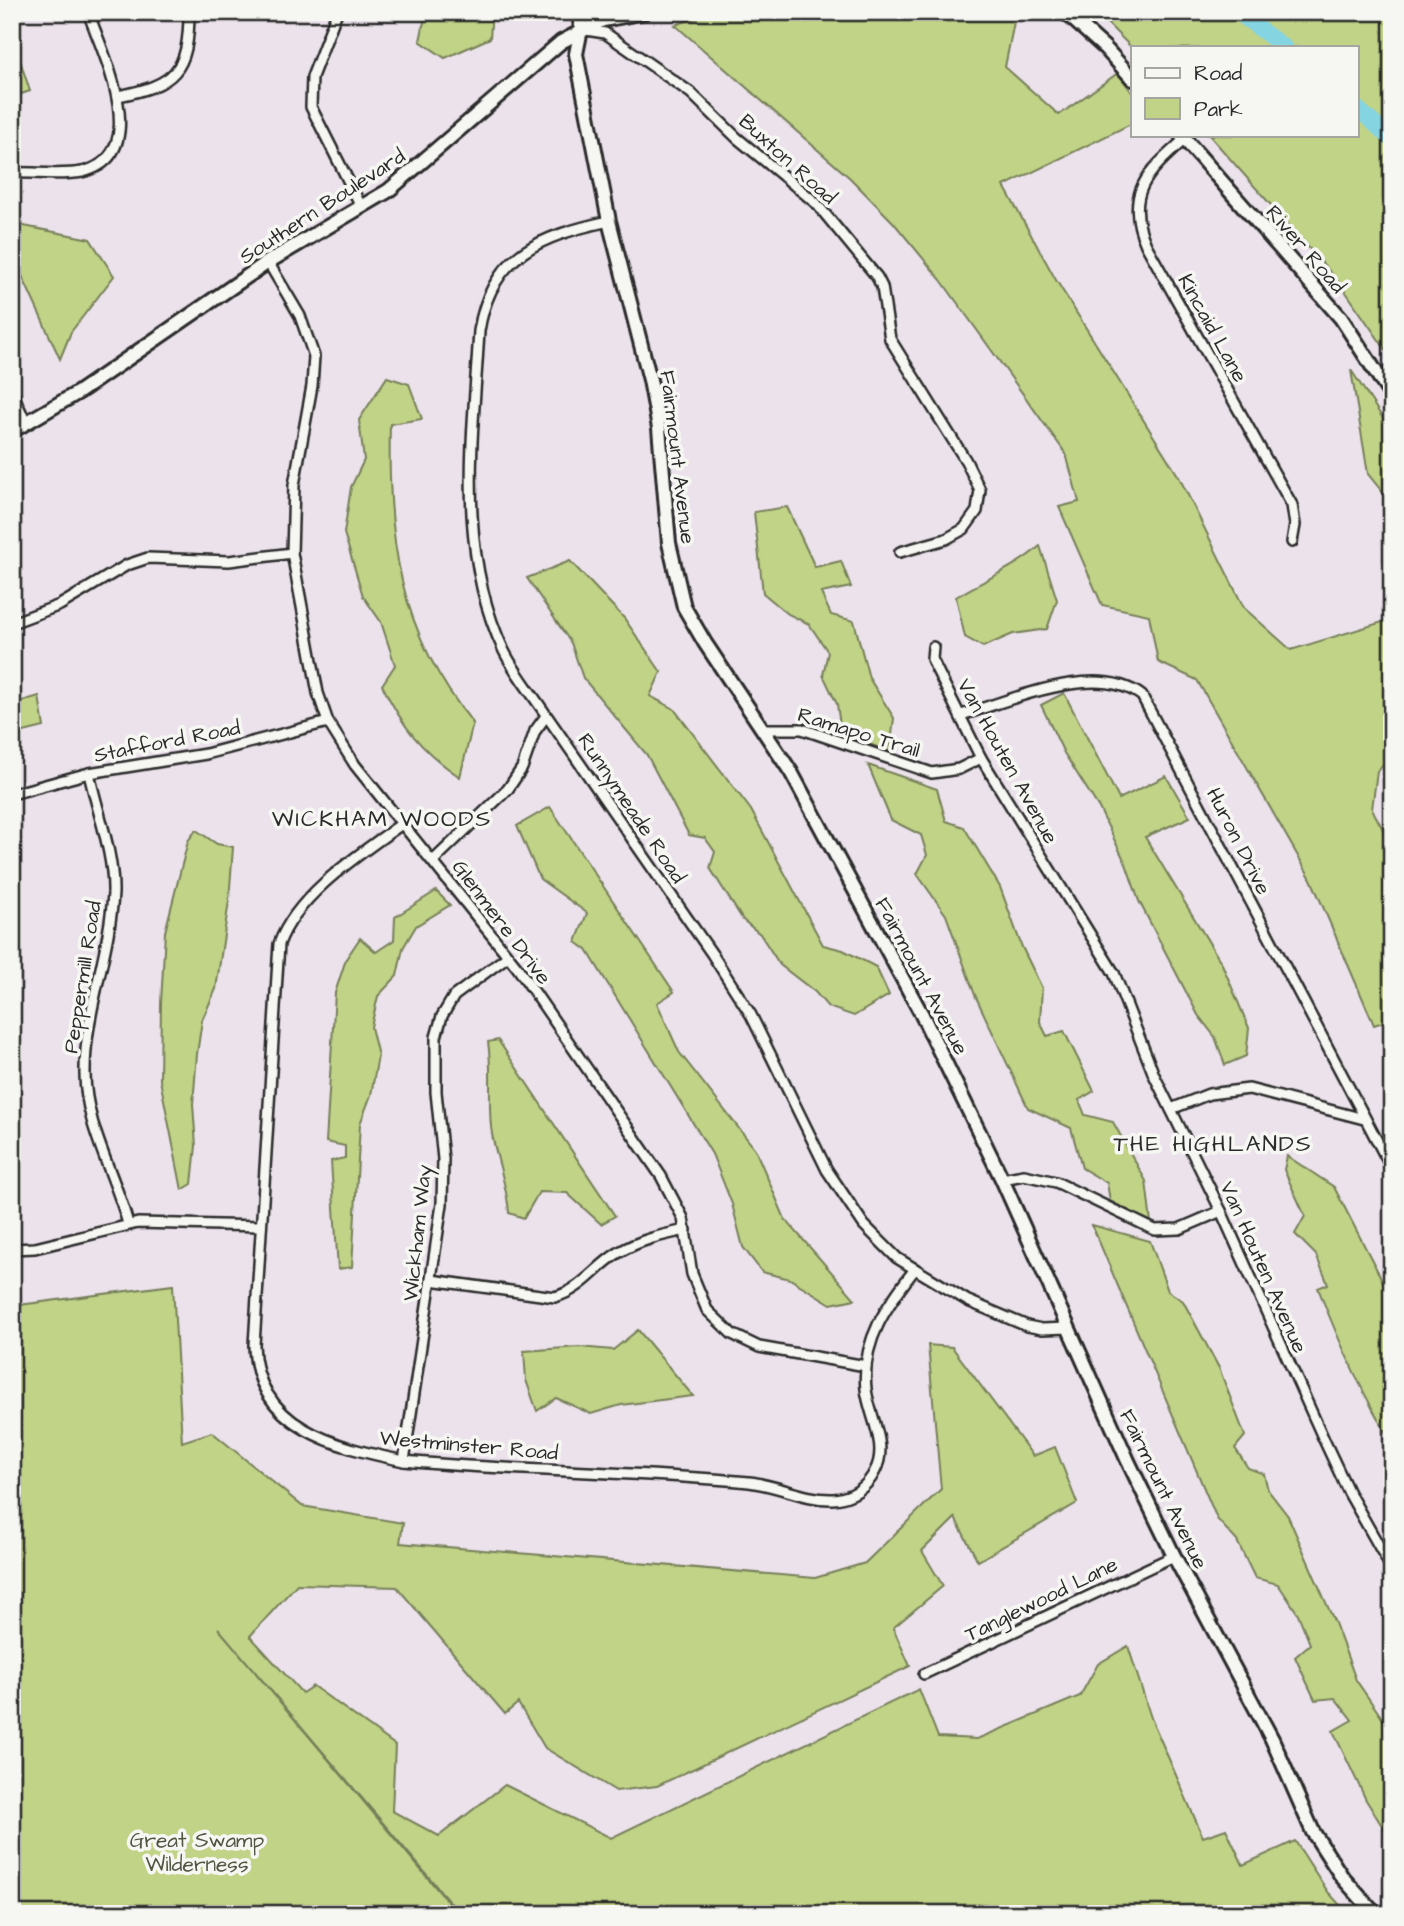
<svg xmlns="http://www.w3.org/2000/svg" width="1404" height="1926" viewBox="0 0 1404 1926" font-family="'Architects Daughter',sans-serif">
<style>
.green{fill:#c1d387;stroke:#767f59;stroke-width:2}
.lines{fill:none;stroke-linecap:round;stroke-linejoin:round}
.river{stroke:#85d4e2;stroke-width:16}
.street-casing{stroke:#2b2b2b;stroke-width:14}
.secondary-casing{stroke:#2b2b2b;stroke-width:18}
.street{stroke:#f6f6f2;stroke-width:9}
.secondary{stroke:#f6f6f2;stroke-width:12}
.labels{text-anchor:middle;stroke-width:7;stroke-linejoin:round;paint-order:stroke}
.street-label{font-size:21px;fill:#2b2b2b;stroke:#f6f6f2}
.park-label{font-size:21px;fill:#505542;stroke:#f6f6f2}
.neighbourhood-label{font-size:23px;letter-spacing:2px;fill:#2b2b2b;stroke:#f6f6f2}
</style>
<rect width="100%" height="100%" fill="#ece2ec"/>
<filter id="ink" filterUnits="userSpaceOnUse"><feTurbulence type="fractalNoise" baseFrequency=".0143" numOctaves="2"/><feDisplacementMap in="SourceGraphic" scale="14" xChannelSelector="R" yChannelSelector="G"/><feConvolveMatrix kernelMatrix="1 2 1 2 8 2 1 2 1" color-interpolation-filters="sRGB"/></filter>
<g filter="url(#ink)">
<g class="green">
<path d="M426 12H492L490 38 445 58 420 41Z"/>
<path d="M713 12H1016L1005 67 1059 115 1118 73 1133 94V123L1004 186 1056 280 1179 477 1244 608 1291 650 1392 619V755L1377 771 1372 809 1392 846V1019L1374 1025 1311 879 1197 680 1158 662 1149 615 1102 605 1059 507 1079 502 1066 454 941 280 893 222 850 178 675 25Z"/>
<path d="M1096 12H1392V359L1339 282 1209 135H1357V47L1133 49Z"/>
<path d="M12 36 30 91 12 97Z"/>
<path d="M12 217 24 226 90 239 114 276 71 332 60 359 12 254Z"/>
<path d="M1351 370 1392 432V504L1368 474Z"/>
<path d="M387 377 409 384 422 419 390 424C387 537 398 632 473 723L460 777C420 750 403 727 382 685L395 665 381 622 363 596 344 533 351 487 364 460 359 420Z"/>
<path d="M787 507 815 567 841 561 851 587 821 593 831 615 854 621 869 678 894 718 890 752 841 733 837 704 823 675 828 652 809 624 788 614 763 593 754 512Z"/>
<path d="M1040 546 1057 600 1047 629 1013 634 983 647 965 637 956 597C984 580 1015 568 1040 546Z"/>
<path d="M570 561 624 618 661 672 650 696 674 709 751 810 823 945 843 950 876 967 889 995 854 1016 828 1007 815 992 780 965 760 934 743 920 710 868 715 852 705 838 689 835 647 755 583 678 571 643 527 578Z"/>
<path d="M1064 693 1119 799 1166 776 1190 817 1145 837 1222 964 1249 1028 1246 1056 1225 1065 1215 1037 1198 1015 1139 901 1126 864 1099 808 1064 753 1041 705Z"/>
<path d="M39 696 44 727 12 735V704Z"/>
<path d="M868 765 937 789 946 821 964 827 1000 887 1022 947 1042 988 1040 1022 1047 1036 1064 1031 1094 1091 1079 1100 1085 1115 1113 1122 1146 1181 1151 1223 1110 1201 1107 1183 1082 1168 1071 1128 1028 1108 975 995 946 915 917 874 927 855 921 835 891 820Z"/>
<path d="M550 807 674 992 657 1003 679 1052 755 1149 785 1219 855 1299 831 1304 790 1279 762 1272 743 1247 732 1204 712 1154 587 950 576 942 587 913 540 879 517 826Z"/>
<path d="M196 830 217 844 233 847 229 901 216 989 202 1020 197 1054 193 1104 196 1146 192 1184 182 1190 160 1080 161 1003 165 932 188 841Z"/>
<path d="M436 891 450 905 416 926 403 948 397 976 378 996 371 1027 378 1056 371 1095 360 1124 352 1267 338 1269 331 1161 345 1158V1146L326 1142 335 993 346 959 360 938 376 952 394 940 395 917Z"/>
<path d="M498 1040 615 1216 601 1224 567 1193 539 1192 524 1218 509 1213C507 1185 497 1161 492 1134 487 1104 493 1073 488 1042Z"/>
<path d="M1287 1156 1334 1187 1392 1299V1443C1362 1394 1339 1342 1318 1288L1328 1284 1316 1255 1295 1234 1305 1216 1284 1170Z"/>
<path d="M1092 1225 1150 1241 1168 1291 1183 1301 1219 1368 1245 1436 1235 1448 1248 1468 1264 1474 1268 1490 1288 1516 1335 1623 1356 1680 1391 1731 1392 1842 1366 1800 1333 1731 1352 1720 1335 1698 1315 1700 1295 1657 1310 1644 1298 1614 1278 1584 1255 1578 1237 1541 1217 1519Z"/>
<path d="M173 1285 182 1442 212 1432 302 1506 403 1523 400 1543 815 1578 865 1563 941 1489 928 1345 952 1347 1033 1456 1055 1447 1077 1503 978 1561 955 1518 922 1551 943 1586 893 1628 910 1666 657 1786 616 1791 545 1748 518 1703 505 1714 397 1587 297 1584 250 1636 302 1693 313 1686 395 1745 392 1811 439 1836 505 1785 611 1838 919 1689 938 1737 977 1739 1080 1696 1098 1664 1128 1646 1151 1718 1203 1837 1226 1829 1243 1865 1295 1841 1328 1892 1348 1914H460L218 1628 458 1914H12V1306Z"/>
<path d="M638 1330 693 1396 621 1405 591 1414 556 1398 537 1411 526 1380 524 1351 579 1347 613 1350Z"/>
</g>
<g class="lines">
<g class="river">
<path d="M1237 12 1284 47"/>
<path d="M1357 108 1392 140"/>
</g>
<defs>
<g id="street">
<path d="M337 12 312 77 311 107 362 208"/>
<path d="M586 30 605 33 691 93 737 138 816 203 877 277 882 287 890 339 966 461 980 490 977 511 964 529 946 539 900 552"/>
<path d="M118 96C175 85 189 71 189 12"/>
<path d="M1185 139C1148 172 1123 193 1146 245L1292 505 1295 525 1292 542"/>
<path d="M12 173C34 172 60 176 82 172 154 155 103 54 88 12"/>
<path d="M609 221C541 236 491 254 479 331 473 438 456 551 504 651 512 667 523 682 533 696L712 954 751 1015 827 1170 864 1225 897 1258 968 1301 1027 1326 1042 1329 1068 1328"/>
<path d="M268 262 300 316 314 356 312 386 294 485 292 553 318 693 328 722 355 765 517 967 661 1176 683 1218 692 1274 707 1310 732 1334 759 1347 866 1366"/>
<path d="M12 392 26 423"/>
<path d="M12 623 60 605 127 565 148 558 229 561 292 553"/>
<path d="M933 647 932 659 935 666 981 758 1114 973 1154 1075 1221 1211 1325 1442 1349 1493 1392 1569"/>
<path d="M961 715C1011 701 1096 661 1142 696L1392 1169"/>
<path d="M764 729H802L932 773 959 769 981 758"/>
<path d="M89 773C97 811 114 854 113 893 110 953 85 1011 85 1071 84 1124 115 1174 128 1224"/>
<path d="M12 794 89 773 206 754 328 722"/>
<path d="M403 823C360 854 297 894 279 944L254 1345C256 1428 336 1447 404 1461 518 1472 634 1471 749 1482 777 1485 805 1500 833 1499 851 1498 867 1488 875 1471 889 1445 869 1416 866 1389 861 1341 887 1305 915 1269"/>
<path d="M433 861 508 789 522 768 535 731 546 716"/>
<path d="M1171 1109 1209 1094 1249 1089 1364 1119"/>
<path d="M1002 1179 1024 1175 1056 1182 1155 1230 1179 1229 1221 1211"/>
<path d="M12 1249 35 1248 138 1223 261 1226"/>
<path d="M431 1280 555 1297C583 1289 595 1267 618 1253 639 1240 662 1235 686 1230"/>
<path d="M404 1461 442 1204 443 1159 436 1092V1037L442 1016 454 996 508 956"/>
<path d="M924 1674 1174 1556"/>
</g>
<g id="secondary">
<path d="M579 12 581 29 576 54 609 221 650 380 659 428 669 543 684 607 705 643 791 772 921 1013 1002 1179 1128 1461 1174 1556 1272 1739 1313 1832 1342 1877 1375 1914"/>
<path d="M1065 12 1105 48 1133 79"/>
<path d="M1181 135 1341 318 1392 397"/>
<path d="M12 431 79 392 268 262 388 191 561 42 603 20 645 12"/>
</g>
</defs>
<use href="#street" class="street-casing"/>
<use href="#secondary" class="secondary-casing"/>
<use href="#street" class="street"/>
<use href="#secondary" class="secondary"/>
</g>
</g>
<g class="labels">
<g class="street-label">
<text transform="translate(788 159) rotate(42)" y="7">Buxton Road</text>
<text transform="translate(322 206) rotate(-33)" y="7">Southern Boulevard</text>
<text transform="translate(1306 249) rotate(49)" y="7">River Road</text>
<text transform="translate(1213 328) rotate(61)" y="7">Kincaid Lane</text>
<text transform="translate(678 457) rotate(83)" y="7">Fairmount Avenue</text>
<text transform="translate(859 732) rotate(17)" y="7">Ramapo Trail</text>
<text transform="translate(167 741) rotate(-11)" y="7">Stafford Road</text>
<text transform="translate(1008 761) rotate(61)" y="7">Van Houten Avenue</text>
<text transform="translate(632 808) rotate(56)" y="7">Runnymeade Road</text>
<text transform="translate(1239 841) rotate(63)" y="7">Huron Drive</text>
<text transform="translate(502 922) rotate(53)" y="7">Glenmere Drive</text>
<text transform="translate(922 976) rotate(62)" y="7">Fairmount Avenue</text>
<text transform="translate(82 977) rotate(-81)" y="7">Peppermill Road</text>
<text transform="translate(417 1233) rotate(-84)" y="7">Wickham Way</text>
<text transform="translate(1264 1267) rotate(66)" y="7">Van Houten Avenue</text>
<text transform="translate(469 1445) rotate(5)" y="7">Westminster Road</text>
<text transform="translate(1164 1489) rotate(64)" y="7">Fairmount Avenue</text>
<text transform="translate(1041 1599) rotate(-26)" y="7">Tanglewood Lane</text>
</g>
<g class="park-label">
<text x="197" y="1847">Great Swamp<tspan x="197" dy="24">Wilderness</tspan></text>
</g>
<g class="neighbourhood-label">
<text x="382" y="826">WICKHAM WOODS</text>
<text x="1213" y="1151">THE HIGHLANDS</text>
</g>
</g>
<rect width="1404" height="1926" fill="none" stroke="#f6f6f2" stroke-width="42"/>
<rect x="21" y="21" width="1362" height="1884" fill="none" stroke="#2b2b2b" stroke-width="2.5" filter="url(#ink)"/>
<rect x="1131" y="46" width="228" height="91" fill="#f6f6f2" stroke="#a5a5a2" stroke-width="2"/>
<rect x="1145" y="68" width="35" height="10" fill="#f6f6f2" stroke="#a5a5a2" stroke-width="2"/>
<text x="1194" y="80" font-size="21" fill="#2b2b2b">Road</text>
<rect x="1145" y="98" width="35" height="21" fill="#c1d387" stroke="#a5a5a2" stroke-width="2"/>
<text x="1194" y="116" font-size="21" fill="#2b2b2b">Park</text>
</svg>
